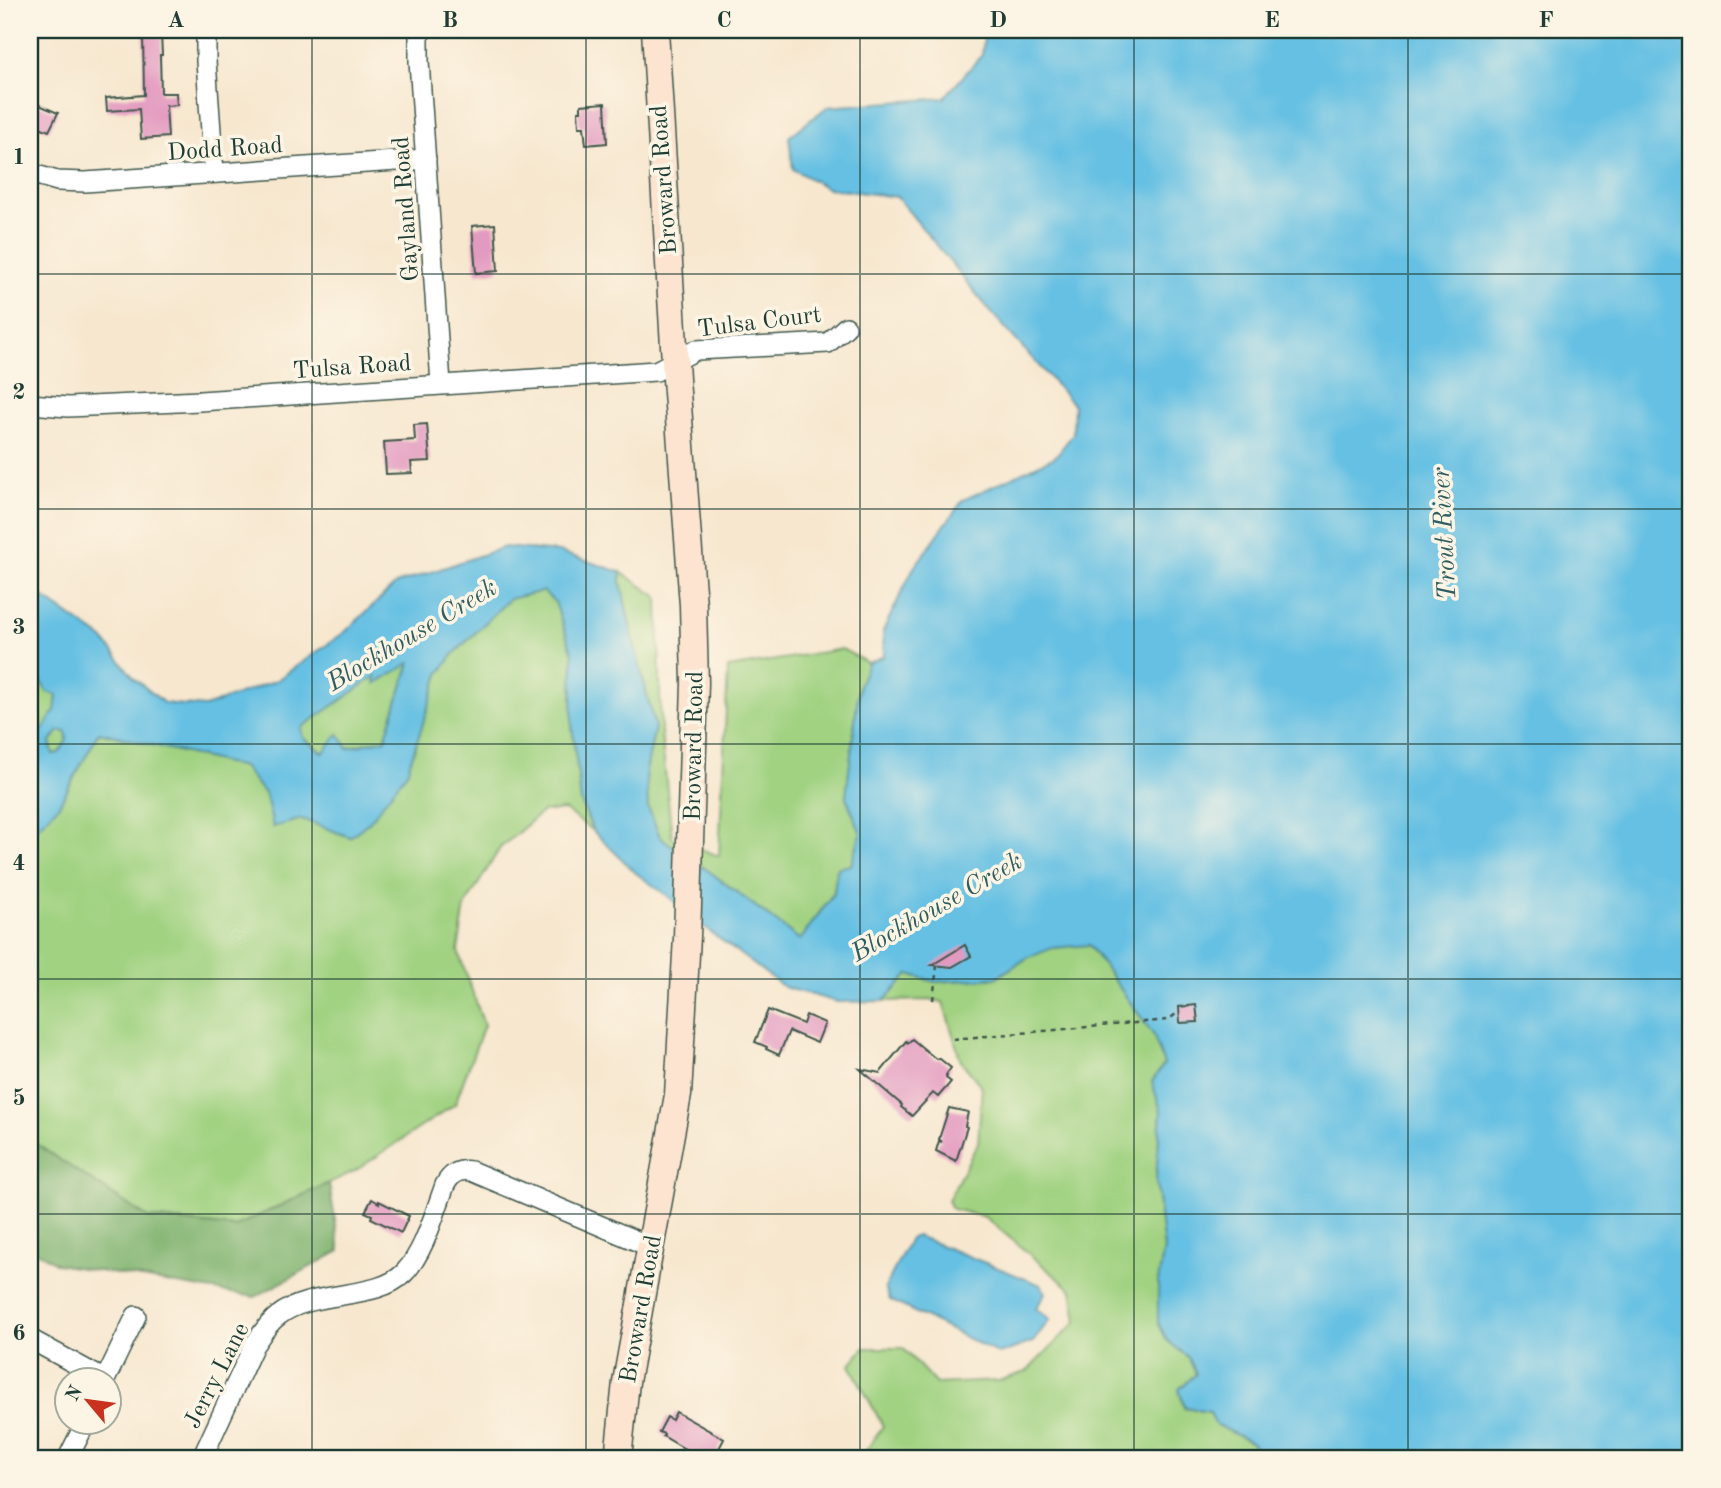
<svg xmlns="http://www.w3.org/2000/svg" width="1721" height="1488" viewBox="0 0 1721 1488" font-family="'Old Standard TT',serif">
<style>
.green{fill:#a0d281;stroke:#60885a;stroke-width:2}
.forest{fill:#80b46f;stroke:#507852;stroke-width:2}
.water{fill:#65c0e3;stroke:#427e8c;stroke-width:2;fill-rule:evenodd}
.building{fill:#e39ac0}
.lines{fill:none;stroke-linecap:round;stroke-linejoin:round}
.minor-casing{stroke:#3f564b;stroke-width:22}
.secondary-casing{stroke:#3f564b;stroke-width:29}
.path{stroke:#3f564b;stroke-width:2.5;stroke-dasharray:5 5;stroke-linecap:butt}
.minor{stroke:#fff;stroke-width:19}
.secondary{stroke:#fde4d0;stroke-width:26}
.grid{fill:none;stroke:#1f3d34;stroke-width:2;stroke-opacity:0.55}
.labels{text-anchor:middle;stroke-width:7;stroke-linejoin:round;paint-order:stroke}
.street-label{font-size:24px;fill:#1f3d34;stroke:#fcf5e5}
.water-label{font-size:26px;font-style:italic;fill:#305e60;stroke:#fcf5e5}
.neatline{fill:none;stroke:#1f3d34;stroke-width:2.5}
.grid-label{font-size:23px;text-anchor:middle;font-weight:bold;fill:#1f3d34}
</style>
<rect width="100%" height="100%" fill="#fcf5e5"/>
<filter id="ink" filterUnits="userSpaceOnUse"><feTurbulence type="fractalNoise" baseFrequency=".0143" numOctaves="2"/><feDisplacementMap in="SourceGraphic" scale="14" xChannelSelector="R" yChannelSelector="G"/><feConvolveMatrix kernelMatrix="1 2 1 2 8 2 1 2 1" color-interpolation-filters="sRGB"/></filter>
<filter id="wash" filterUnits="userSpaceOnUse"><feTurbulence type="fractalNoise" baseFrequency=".00686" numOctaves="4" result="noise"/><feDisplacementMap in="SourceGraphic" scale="28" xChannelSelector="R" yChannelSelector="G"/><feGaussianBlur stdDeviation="1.57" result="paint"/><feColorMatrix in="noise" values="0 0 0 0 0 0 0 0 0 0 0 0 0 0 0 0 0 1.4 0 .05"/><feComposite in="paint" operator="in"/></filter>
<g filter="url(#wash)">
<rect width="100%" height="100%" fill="#f7e7cf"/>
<g class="green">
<path d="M621 572 658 597 661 732 672 838 719 856 728 668 842 649 868 663 859 686 846 797 861 833 851 865 837 868 834 892 800 940 710 872 660 837 648 807 646 771 655 727 632 636 621 583Z"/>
<path d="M543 591 555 602 573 654 572 725 581 801 593 831 565 810 542 812 500 848 465 906 458 951 484 1025 455 1104 355 1171 234 1227 148 1218 34 1144 30 1140V835L59 805 99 732 244 767 266 796 302 819 350 837 407 772 439 674 453 655 509 599Z"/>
<path d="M410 662 385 739 324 753 303 738 300 728 377 675Z"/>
<path d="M30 663 57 695 56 711 30 749 36 770 30 785Z"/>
<path d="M59 730 66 732 67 740 59 753 53 754 50 742Z"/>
<path d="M1088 944 1153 1034 1164 1064 1152 1082 1161 1111 1156 1179 1164 1249 1158 1282V1322L1167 1340 1189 1358 1196 1374 1179 1389 1184 1408 1210 1412 1215 1424 1253 1443 1260 1458H861L883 1426 850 1365 864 1348H903L936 1384 998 1381 1026 1372 1077 1321 1072 1290 985 1217 952 1209 948 1200 978 1143 982 1087 961 1061 943 1002 933 1000 884 1001 909 974 935 982 995 978 1029 957 1052 948Z"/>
</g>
<path class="forest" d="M30 1140 148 1218 234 1227 329 1183 340 1251 255 1297 57 1264 30 1247Z"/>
<g class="water">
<path d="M985 30H1691V1458H1260L1253 1443 1215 1424 1210 1412 1185 1408 1179 1389 1196 1374 1189 1358 1167 1340 1158 1322V1282L1164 1249 1156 1179 1161 1111 1152 1082 1164 1064 1153 1034 1089 945 1052 948 1029 957 995 978 935 982 909 974 884 1001 837 1002 784 987 709 931 669 897 636 873 593 831 581 801 572 725 573 654 555 602 543 591 509 599 453 655 439 674 407 772 369 822 350 837 302 819 273 827 266 796 243 767 99 732 59 805 30 835V785L36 770 30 749 55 711 57 695 47 692 30 663V588L103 639 134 678 164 703 205 707 277 680 345 632 396 584 505 547 559 552 621 572V583L632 636 655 727 646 771 648 807 660 837 710 872 800 940 834 893 837 868 851 865 861 833 846 797 859 686 868 663 884 656 883 631 913 569 963 500 1055 457 1073 434 1074 405 991 312 897 197 827 188 793 169 789 137 827 107 944 98 982 55ZM410 663 385 739 348 748 338 734 323 753 303 738 301 728 376 676 375 684ZM59 731 66 732 67 740 59 753 53 754 50 742Z"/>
<path d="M917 1236 1041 1285 1045 1293 1036 1309 1050 1319 1033 1342 999 1354 890 1300 885 1288 910 1238Z"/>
</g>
<g id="blocks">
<g class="building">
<path d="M143 34H161L162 55H160L161 93H176L177 105 166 106 168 137 141 139 139 109 107 111 106 98 144 95Z"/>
<path d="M30 101 58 113 49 131 30 123Z"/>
<path d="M605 103 607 143 586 145 584 127H579L578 111H581V105Z"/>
<path d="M495 224 498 271 476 273 472 226Z"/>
<path d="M427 424 430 461 411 462 412 473 386 474 384 442 415 440 414 425Z"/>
<path d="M965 945 971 956 952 967 932 965Z"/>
<path d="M1196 1005 1198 1022 1180 1023 1179 1007Z"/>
<path d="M768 1010 803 1024 806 1015 825 1023 817 1043 789 1031 779 1055 766 1049 767 1047 755 1042Z"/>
<path d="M912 1039 936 1059H940L951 1068 946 1075 947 1076 946 1078 951 1082 938 1097 933 1093 912 1116 901 1107 902 1105 860 1069 880 1073 906 1041 908 1043Z"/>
<path d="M949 1108 968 1112 965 1126 967 1127 956 1161 936 1151 939 1141 942 1142 939 1139Z"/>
<path d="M372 1199 379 1203V1201L409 1216 401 1233 371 1218 372 1215 365 1212Z"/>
<path d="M676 1412 724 1439 714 1458H686L690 1452 663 1436 664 1434 659 1432 667 1417 672 1420Z"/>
</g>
</g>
</g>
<g filter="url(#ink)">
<use href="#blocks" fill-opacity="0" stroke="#3f564b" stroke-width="2"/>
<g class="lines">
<defs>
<g id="minor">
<path d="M206 30V61L214 173"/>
<path d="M419 30V61L441 384"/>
<path d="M30 173 57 181 85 182 426 159"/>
<path d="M30 404 68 407 200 401 656 371 696 350 828 343 846 327"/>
<path d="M30 1339 105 1380"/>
<path d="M105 1380 136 1316"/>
<path d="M68 1458 86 1422"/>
<path d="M202 1458 254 1345C261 1335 268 1323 278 1316 311 1289 377 1301 404 1273 424 1253 435 1212 445 1185 451 1174 458 1169 471 1171L651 1247"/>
</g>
<path id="secondary" d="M618 1458 626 1382 678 1095 687 937 695 683 693 605 676 379 655 30"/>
</defs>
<use href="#minor" class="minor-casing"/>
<use href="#secondary" class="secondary-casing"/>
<g class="path">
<path d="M933 1000 937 966"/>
<path d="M953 1039 1168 1020 1176 1014"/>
</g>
<use href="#minor" class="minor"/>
<use href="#secondary" class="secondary"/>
</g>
</g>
<path class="grid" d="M312 30V1458M586 30V1458M860 30V1458M1134 30V1458M1408 30V1458M30 274H1691M30 509H1691M30 744H1691M30 979H1691M30 1214H1691"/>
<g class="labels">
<g class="street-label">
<text transform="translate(225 148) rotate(-4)" y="8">Dodd Road</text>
<text transform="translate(663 180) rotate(-94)" y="8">Broward Road</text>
<text transform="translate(405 209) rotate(-94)" y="8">Gayland Road</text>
<text transform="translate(759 321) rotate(-7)" y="8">Tulsa Court</text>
<text transform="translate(352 366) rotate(-4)" y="8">Tulsa Road</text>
<text transform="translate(693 746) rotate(-89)" y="8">Broward Road</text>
<text transform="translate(640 1309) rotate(-80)" y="8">Broward Road</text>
<text transform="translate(216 1375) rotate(-63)" y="8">Jerry Lane</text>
</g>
<g class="water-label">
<text transform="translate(1443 534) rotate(-93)" y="9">Trout River</text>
<text transform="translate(411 634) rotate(-31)" y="9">Blockhouse Creek</text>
<text transform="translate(936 906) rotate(-30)" y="9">Blockhouse Creek</text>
</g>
</g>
<rect width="1721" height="1488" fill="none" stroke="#fcf5e5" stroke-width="77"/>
<g transform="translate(88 1401) rotate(299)"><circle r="33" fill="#fcf5e5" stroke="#a4ab9e" stroke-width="2"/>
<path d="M0-5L12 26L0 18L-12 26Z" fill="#c8321e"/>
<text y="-10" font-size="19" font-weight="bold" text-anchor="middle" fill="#1f3d34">N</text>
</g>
<rect x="38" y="38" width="1644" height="1412" class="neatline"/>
<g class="grid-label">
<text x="176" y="27">A</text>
<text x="450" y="27">B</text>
<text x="724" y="27">C</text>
<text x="998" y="27">D</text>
<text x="1272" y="27">E</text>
<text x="1546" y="27">F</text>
<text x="19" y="164">1</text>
<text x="19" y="399">2</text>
<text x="19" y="634">3</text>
<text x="19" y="870">4</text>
<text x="19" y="1105">5</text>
<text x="19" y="1340">6</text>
</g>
</svg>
